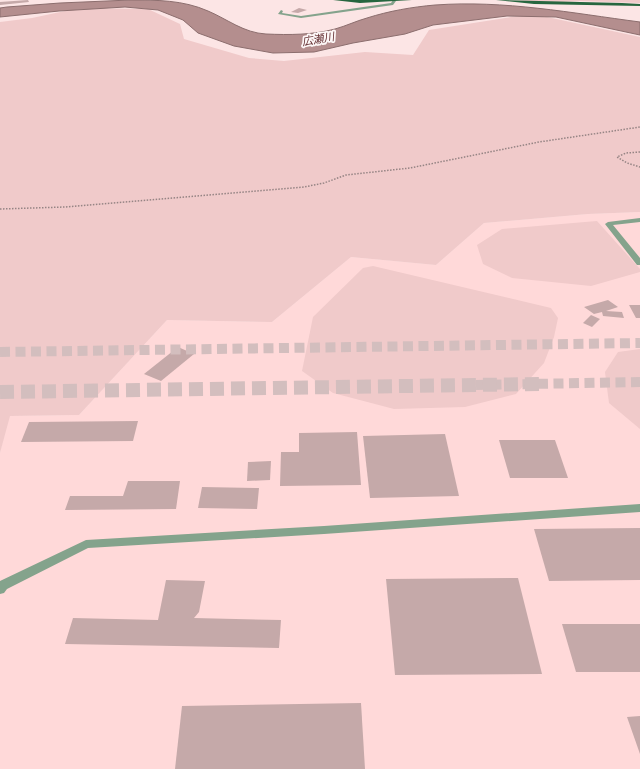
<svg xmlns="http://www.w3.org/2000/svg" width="640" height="769" viewBox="0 0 640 769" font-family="Jost,'Noto Sans JP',sans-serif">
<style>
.built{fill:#ffd9d9}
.green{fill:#f0caca}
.water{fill:#b48e8e;stroke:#8c6e6e}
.building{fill:#c5a9a9}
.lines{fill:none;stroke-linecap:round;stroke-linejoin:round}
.motorway-tunnel-far1{stroke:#d3bebe;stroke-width:10;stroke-dasharray:10 5.5;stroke-linecap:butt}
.motorway-tunnel{stroke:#d3bebe;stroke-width:14;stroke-dasharray:14 7;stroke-linecap:butt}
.path{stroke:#958484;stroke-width:1.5;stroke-dasharray:1.5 1.5;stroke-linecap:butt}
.service{fill:#84a38c;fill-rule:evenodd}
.minor{fill:#84a38c;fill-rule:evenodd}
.primary{fill:#27663f;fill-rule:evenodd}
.labels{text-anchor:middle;stroke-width:3.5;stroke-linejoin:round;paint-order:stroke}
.far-water-label{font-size:11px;font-style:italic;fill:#632e31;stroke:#fdf7f7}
</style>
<rect width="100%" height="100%" fill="#fce5e5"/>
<path class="built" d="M640 212V769H0V453L9 416 79 415 167 320 272 322 351 257 436 265 484 223 588 214Z"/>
<g class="green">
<path d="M516 0H640V3L579 1 547 3Z"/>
<path d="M79 8 148 9 180 24 184 39 249 58 284 61 365 52 413 55 429 30 511 17 538 15 640 37V212L588 214 484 223 436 265 351 257 272 322 167 320 79 415 10 416 0 453V22L32 18Z"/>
<path d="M597 221 640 269V272L591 286 512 278 483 264 477 245 502 229Z"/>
<path d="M373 266 551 308 558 318 554 337 544 363 516 394 465 407 394 409 333 393 302 371 313 317 363 268Z"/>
<path d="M640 349V429L609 403 605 372 618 352Z"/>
</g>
<path class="water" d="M130 0C157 0 183 0 208 11 227 19 244 33 266 34 289 35 313 35 335 29 346 26 356 21 367 18 389 11 412 7 435 5 505 0 571 13 640 22V35L556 17 507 16 433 25 405 34 353 43 314 52 273 53 234 46 198 33 183 20 158 10 125 7 59 11 0 17V8L7 7 60 3Z"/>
<g class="building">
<path d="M28 0 29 2 0 5V2Z"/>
<path d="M299 8 307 10 298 13 291 12Z"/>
<path d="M608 300 618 307 606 311 622 312 624 318 603 316 602 312 594 314 584 307Z"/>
<path d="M629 305H640V318H636Z"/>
<path d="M591 315 600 319 592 327 583 323Z"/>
<path d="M178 347 194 354 161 381 144 374Z"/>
<path d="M138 421 133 441 21 442 29 422Z"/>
<path d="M357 432 361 485 280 486 281 452H299V433Z"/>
<path d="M445 434 459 496 370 498 363 436Z"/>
<path d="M499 440H555L568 478H510Z"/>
<path d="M271 461 270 480 247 481 248 462Z"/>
<path d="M128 481H180L176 509 65 510 70 496H123Z"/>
<path d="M202 487 259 488 257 509 198 508Z"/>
<path d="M640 528V580L549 581 534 529Z"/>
<path d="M518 578 542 674 395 675 386 579Z"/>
<path d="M166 580 205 581 199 612 194 618 281 620 279 648 65 644 73 618 158 620Z"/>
<path d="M562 624H640V672H576Z"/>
<path d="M361 703 365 769H175L182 706Z"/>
<path d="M640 716V754L627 717Z"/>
</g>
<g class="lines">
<g class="motorway-tunnel-far1">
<path d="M0 352 640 343"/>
<path d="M476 385 640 382"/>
</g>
<path class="motorway-tunnel" d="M0 392 540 384"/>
<g class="path">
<path d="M640 152 626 153 617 157 627 163 640 167"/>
<path d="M0 209 65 207 304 187 324 183 346 175 410 168 539 142 640 127"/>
</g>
<g class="service">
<path d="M640 218V222L613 225 640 258V265H637L605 224 608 222Z"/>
<path d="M640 504V512L324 534 88 548 7 589 4 593 0 594V581L86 540 324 526Z"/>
</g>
<path class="minor" d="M393 0 396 1 393 5 301 18 278 14 281 10 283 11 282 13 301 16 391 3Z"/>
<g class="primary">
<path d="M333 0H412L360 3Z"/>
<path d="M496 0 622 3 640 4V6L534 4Z"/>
</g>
</g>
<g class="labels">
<g class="far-water-label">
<text transform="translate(318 39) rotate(-10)" y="4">広瀬川</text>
</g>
</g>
</svg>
